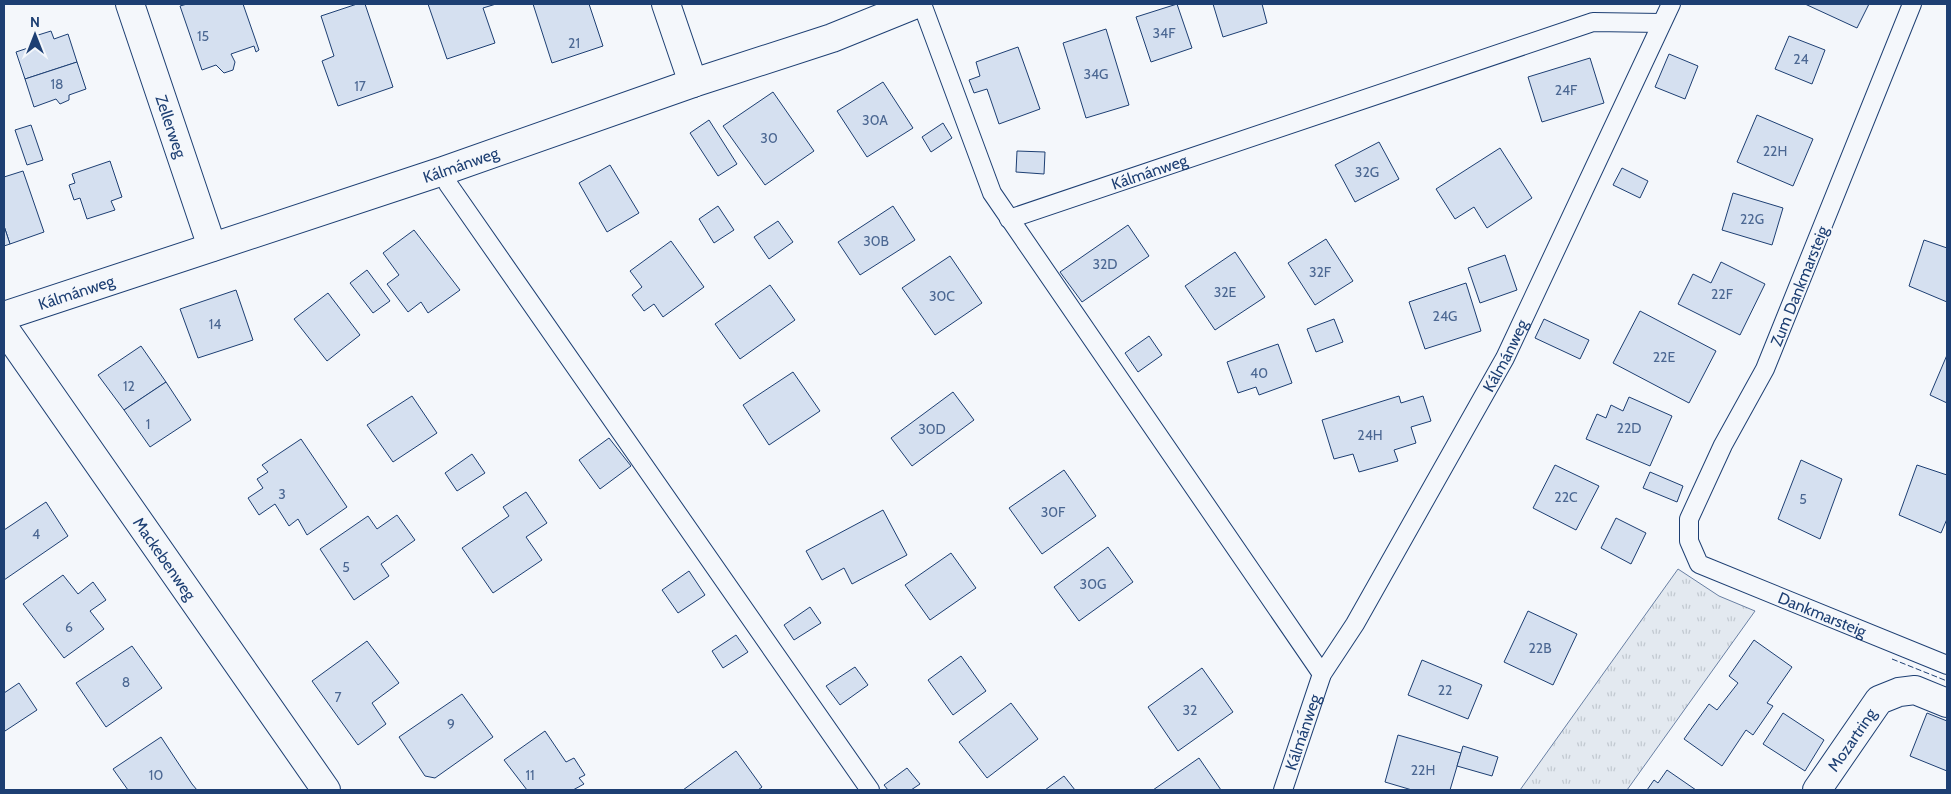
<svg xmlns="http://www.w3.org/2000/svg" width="1951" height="794" viewBox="0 0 1951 794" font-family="Cabin,sans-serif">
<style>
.park{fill:url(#park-tufts);stroke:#687fa3}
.building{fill:#d5e0f0;stroke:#1d3f73}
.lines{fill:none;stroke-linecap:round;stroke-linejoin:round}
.service-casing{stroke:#1d3f73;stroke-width:20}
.minor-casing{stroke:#1d3f73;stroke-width:30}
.service{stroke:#f4f7fb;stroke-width:18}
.minor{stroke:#f4f7fb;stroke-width:28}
.fence{stroke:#1d3f73;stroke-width:1;stroke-dasharray:6 2.5;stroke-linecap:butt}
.labels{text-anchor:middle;stroke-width:4;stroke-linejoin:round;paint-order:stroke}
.number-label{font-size:14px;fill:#4b6792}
.street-label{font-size:16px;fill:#1d3f73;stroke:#f4f7fb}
</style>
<defs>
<pattern id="park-tufts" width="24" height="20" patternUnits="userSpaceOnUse" patternTransform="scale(1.25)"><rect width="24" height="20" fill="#e3e9f0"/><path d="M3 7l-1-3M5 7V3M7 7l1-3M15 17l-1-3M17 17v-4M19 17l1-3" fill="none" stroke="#c2c9d1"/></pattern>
</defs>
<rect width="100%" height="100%" fill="#f4f7fb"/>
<path class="park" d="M1678 569 1719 596 1755 611 1627 790H1520Z"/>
<g class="building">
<path d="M187 4H243L259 50 256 52 254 46 231 54 235 62 233 70 224 73 216 65 202 70 180 6Z"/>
<path d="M357 4H365L393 87 338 106 322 61 334 56 321 16Z"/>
<path d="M428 4H496L483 8 495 43 447 59Z"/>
<path d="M533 4H589L603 46 552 63Z"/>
<path d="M1177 4 1192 48 1151 62 1136 17Z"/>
<path d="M1213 4H1262L1267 23 1223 37Z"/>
<path d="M1805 4H1869L1857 28Z"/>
<path d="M1106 29 1129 105 1086 118 1063 43Z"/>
<path d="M51 31 54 39 68 34 77 62 25 79 16 52 37 45 35 36Z"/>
<path d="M1789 36 1825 50 1812 84 1775 69Z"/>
<path d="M1018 47 1040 109 999 124 987 89 974 93 969 80 980 76 976 62Z"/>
<path d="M1669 54 1698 66 1685 99 1655 87Z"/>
<path d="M1590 58 1604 103 1542 122 1528 77Z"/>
<path d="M77 62 86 89 69 95V100L60 104 56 99 34 107 25 79Z"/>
<path d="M883 82 913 128 867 157 837 111Z"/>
<path d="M773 92 814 151 765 185 723 126Z"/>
<path d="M1757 115 1813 139 1793 186 1737 162Z"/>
<path d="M709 120 737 164 718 176 690 133Z"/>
<path d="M943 123 952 138 931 152 922 137Z"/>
<path d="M31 125 43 160 27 165 15 130Z"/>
<path d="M1379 142 1399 179 1355 202 1335 165Z"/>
<path d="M1500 148 1532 198 1487 228 1474 207 1455 219 1436 189Z"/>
<path d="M1017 151 1045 152 1044 174 1016 172Z"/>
<path d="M110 161 122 197 111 201 115 210 87 219 80 198 74 200 69 185 75 183 72 174Z"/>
<path d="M610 165 639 213 607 232 579 183Z"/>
<path d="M1622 168 1648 181 1640 198 1613 185Z"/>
<path d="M23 171 44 232 10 244 4 226V177Z"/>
<path d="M1733 193 1783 208 1772 245 1722 230Z"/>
<path d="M718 206 734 230 714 243 699 219Z"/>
<path d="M893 206 915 240 860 275 838 242Z"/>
<path d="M778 221 793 242 769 259 754 237Z"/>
<path d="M1128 225 1149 256 1082 302 1060 272Z"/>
<path d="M4 226 10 244 4 246Z"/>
<path d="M414 230 460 290 428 313 421 302 408 312 387 284 399 275 383 253Z"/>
<path d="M1326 239 1353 281 1315 305 1288 263Z"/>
<path d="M1924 240 1947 248V302L1909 286Z"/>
<path d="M671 241 704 287 663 317 654 304 644 311 632 295 642 287 630 271Z"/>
<path d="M1235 252 1265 297 1215 330 1185 286Z"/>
<path d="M1505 255 1517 290 1480 303 1468 268Z"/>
<path d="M950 256 982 303 935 335 902 288Z"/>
<path d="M1721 262 1765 284 1740 335 1678 304 1693 274 1711 283Z"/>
<path d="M367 270 390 301 373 313 350 283Z"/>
<path d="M1466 283 1481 331 1425 349 1409 302Z"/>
<path d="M770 285 795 320 740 359 715 324Z"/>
<path d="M236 290 253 340 198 358 180 309Z"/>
<path d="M328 293 360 335 327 361 294 319Z"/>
<path d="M1640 311 1716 351 1689 403 1613 363Z"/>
<path d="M1334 319 1343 342 1316 352 1307 329Z"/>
<path d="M1544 319 1589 340 1580 359 1535 338Z"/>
<path d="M1149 336 1162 355 1138 372 1125 353Z"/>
<path d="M1278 344 1292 383 1259 395 1256 387 1238 393 1227 362Z"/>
<path d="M141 346 166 382 124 410 98 375Z"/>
<path d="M1947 355V403L1930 395Z"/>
<path d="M793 372 820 411 769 445 743 405Z"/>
<path d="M166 382 191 420 150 447 124 410Z"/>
<path d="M953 392 974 420 912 466 891 438Z"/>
<path d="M412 396 437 433 393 462 367 425Z"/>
<path d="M1399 396 1401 403 1423 396 1431 421 1411 427 1416 443 1394 450 1398 461 1359 472 1353 454 1334 459 1322 420Z"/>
<path d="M1629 397 1672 416 1650 466 1586 439 1597 414 1606 418 1611 405 1623 411Z"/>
<path d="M609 438 631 466 600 489 579 460Z"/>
<path d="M301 439 347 507 307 535 298 519 289 526 275 504 259 515 248 498 263 488 257 479 268 472 262 465Z"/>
<path d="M472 454 485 473 457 491 445 473Z"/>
<path d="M1801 460 1842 479 1820 539 1778 519Z"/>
<path d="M1555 465 1599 486 1576 530 1533 508Z"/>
<path d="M1917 465 1947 475V519L1941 533 1899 515Z"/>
<path d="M1064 470 1096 516 1042 554 1009 508Z"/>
<path d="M1650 472 1683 486 1677 502 1643 488Z"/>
<path d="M526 492 547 523 526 537 542 560 493 593 462 548 509 516 503 507Z"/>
<path d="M46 502 68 536 4 580V530Z"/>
<path d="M883 510 907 555 852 584 844 568 822 580 806 551Z"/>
<path d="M397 515 415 540 381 564 389 576 354 600 320 549 368 516 377 529Z"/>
<path d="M1616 518 1646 533 1631 564 1601 548Z"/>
<path d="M1108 547 1133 582 1079 621 1054 587Z"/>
<path d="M951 553 976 588 930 620 905 585Z"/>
<path d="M689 571 705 595 678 613 662 590Z"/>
<path d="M63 575 78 594 93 582 106 600 90 611 104 629 64 658 23 604Z"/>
<path d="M810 607 821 623 794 640 784 625Z"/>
<path d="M1528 611 1577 634 1553 685 1504 662Z"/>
<path d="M736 635 748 652 723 668 712 651Z"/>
<path d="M1754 640 1792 667 1767 703 1773 706 1753 735 1746 730 1722 766 1684 739 1709 704 1717 710 1738 683 1729 676Z"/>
<path d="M367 641 399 683 372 703 386 724 358 745 312 681Z"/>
<path d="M132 646 162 688 106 727 76 683Z"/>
<path d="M961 656 986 691 953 715 928 680Z"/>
<path d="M1422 660 1482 685 1468 719 1408 695Z"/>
<path d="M855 667 868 685 840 705 826 686Z"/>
<path d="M1202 668 1233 712 1178 751 1148 707Z"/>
<path d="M19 683 37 710 5 731 4 729V693Z"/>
<path d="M462 694 493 737 435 778 425 776 399 737Z"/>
<path d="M1011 703 1038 739 987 778 959 742Z"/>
<path d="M1783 713 1824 740 1805 771 1763 744Z"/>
<path d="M1927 713 1947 721V771L1910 756Z"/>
<path d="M545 731 566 762 574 758 585 775 579 778 584 784 573 790H527L504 760Z"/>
<path d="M1398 735 1461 753 1450 790H1412L1385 782Z"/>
<path d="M161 737 192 784 197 790H128L113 769Z"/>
<path d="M1463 746 1498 757 1492 776 1457 766Z"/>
<path d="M736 751 762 787 758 790H683Z"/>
<path d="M1199 758 1221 790H1153Z"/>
<path d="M907 768 920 784 911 790H888L884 785Z"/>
<path d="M1667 770 1696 790H1647L1654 780 1658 783Z"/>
<path d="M1064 776 1075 790H1045Z"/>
</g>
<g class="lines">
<defs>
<g id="service">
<path d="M922 4 992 193 1322 674"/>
<path id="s1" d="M1912 4 1765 369 1723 445 1689 519V541L1699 564 1947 665"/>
<path d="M443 171 448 184 870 790"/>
<path id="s2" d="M1009 219 1593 22 1661 23"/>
<path id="s3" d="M1283 790 1322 674 1355 624 1505 358 1671 4"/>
</g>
<g id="minor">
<path id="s4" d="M130 4 212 247"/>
<path d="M666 4 693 83"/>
<path id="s5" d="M4 316 443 171 693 83 832 38 916 4"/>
<path id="s6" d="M4 328 326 790"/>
<path id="s7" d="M1817 790 1879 700 1899 692 1915 690 1947 703"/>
</g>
</defs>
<use href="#service" class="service-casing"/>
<use href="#minor" class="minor-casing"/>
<use href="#service" class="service"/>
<use href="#minor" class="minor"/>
<path class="fence" d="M1892 659 1947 681"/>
</g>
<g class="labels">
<g class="number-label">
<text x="1164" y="38">34F</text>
<text x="203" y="41">15</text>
<text x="574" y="48">21</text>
<text x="1801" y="64">24</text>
<text x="1096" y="79">34G</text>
<text x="57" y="89">18</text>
<text x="360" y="91">17</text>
<text x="1566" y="95">24F</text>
<text x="875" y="125">30A</text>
<text x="769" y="143">30</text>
<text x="1775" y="156">22H</text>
<text x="1367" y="177">32G</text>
<text x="1752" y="224">22G</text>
<text x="876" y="246">30B</text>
<text x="1105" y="269">32D</text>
<text x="1320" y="277">32F</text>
<text x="1225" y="297">32E</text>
<text x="1722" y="299">22F</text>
<text x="942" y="301">30C</text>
<text x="1445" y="321">24G</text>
<text x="215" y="329">14</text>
<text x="1664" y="362">22E</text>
<text x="1259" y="378">40</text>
<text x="129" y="391">12</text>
<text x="148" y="429">1</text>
<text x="1629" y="433">22D</text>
<text x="932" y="434">30D</text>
<text x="1370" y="440">24H</text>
<text x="282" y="499">3</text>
<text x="1566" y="502">22C</text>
<text x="1803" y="504">5</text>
<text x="1053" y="517">30F</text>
<text x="36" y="539">4</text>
<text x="346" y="572">5</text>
<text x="1093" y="589">30G</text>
<text x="69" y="632">6</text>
<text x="1540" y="653">22B</text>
<text x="126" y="687">8</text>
<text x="1445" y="695">22</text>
<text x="338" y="702">7</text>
<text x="1190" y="715">32</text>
<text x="451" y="729">9</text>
<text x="1423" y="775">22H</text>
<text x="156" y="780">10</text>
<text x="530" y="780">11</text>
</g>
<g class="street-label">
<text dy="6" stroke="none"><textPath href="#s4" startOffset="129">Zellerweg</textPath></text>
<text dy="6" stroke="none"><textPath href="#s5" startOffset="481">Kálmánweg</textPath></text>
<text dy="6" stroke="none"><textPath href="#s2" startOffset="148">Kálmánweg</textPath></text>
<text transform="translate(1799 286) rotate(-68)" y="6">Zum Dankmarsteig</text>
<text dy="6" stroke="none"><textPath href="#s5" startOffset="76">Kálmánweg</textPath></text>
<text dy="6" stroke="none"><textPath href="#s3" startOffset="490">Kálmánweg</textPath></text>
<text dy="6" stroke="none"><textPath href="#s6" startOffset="281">Mackebenweg</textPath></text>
<text dy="6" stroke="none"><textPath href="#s1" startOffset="742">Dankmarsteig</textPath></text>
<text dy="6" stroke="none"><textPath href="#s3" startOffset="61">Kálmánweg</textPath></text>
<text dy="6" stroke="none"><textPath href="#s7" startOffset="61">Mozartring</textPath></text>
</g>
</g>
<rect width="1951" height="794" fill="none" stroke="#1d3f73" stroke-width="10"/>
<g transform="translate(35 35)" stroke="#f4f7fb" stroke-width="4" paint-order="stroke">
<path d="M0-4L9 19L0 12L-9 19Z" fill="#1d3f73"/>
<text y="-8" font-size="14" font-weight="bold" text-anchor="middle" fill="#1d3f73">N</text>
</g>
</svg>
